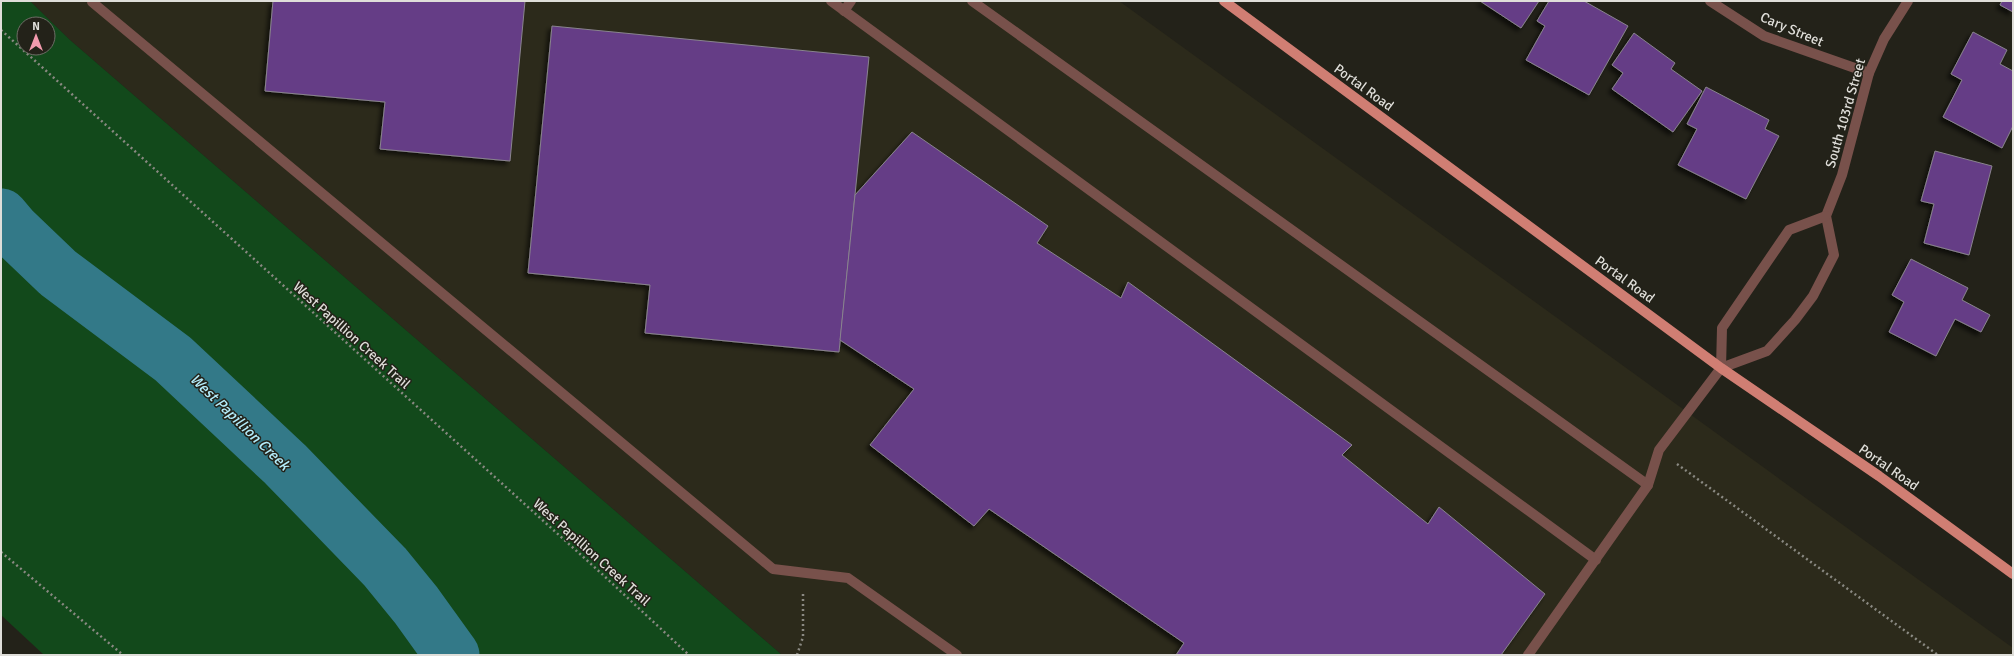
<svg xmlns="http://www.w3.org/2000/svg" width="2014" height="656" viewBox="0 0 2014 656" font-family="Signika,sans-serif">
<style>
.built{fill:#2c2a1b}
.green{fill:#12491b;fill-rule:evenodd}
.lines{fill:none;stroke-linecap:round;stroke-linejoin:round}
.river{stroke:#337988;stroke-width:55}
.building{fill:#653c86;stroke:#89848e;filter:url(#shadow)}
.path{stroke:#8a8982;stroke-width:2.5;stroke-dasharray:2 3;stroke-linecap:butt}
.minor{stroke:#78514b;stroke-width:10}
.major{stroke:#d07e73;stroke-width:10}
.labels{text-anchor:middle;stroke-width:3;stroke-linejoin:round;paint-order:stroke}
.street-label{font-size:14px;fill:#dfded9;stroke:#232219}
.water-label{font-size:15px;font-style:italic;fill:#b4edfb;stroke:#232219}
</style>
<defs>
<filter id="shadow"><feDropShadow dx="-3.5" dy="3.5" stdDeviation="2" flood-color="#0009"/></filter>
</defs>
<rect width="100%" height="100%" fill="#232219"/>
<path class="built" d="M30 1H1119L2013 648V655H782L70 40Z"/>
<path class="green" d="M1 1H30L70 40 782 655H44L1 615ZM24 24H48V48H24Z"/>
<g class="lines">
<path class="river" d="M1 216 12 229 58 273 173 359 285 464 385 567 416 605 452 655"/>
</g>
<g class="building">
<path d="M273 1H525L510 161 380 149 385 102 265 91Z"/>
<path d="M1480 1H1539L1521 28Z"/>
<path d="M1549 1H1584L1628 26 1589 95 1526 60 1545 26 1537 21Z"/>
<path d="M2002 1H2013V12L2000 5Z"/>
<path d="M552 26 869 57 839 352 645 333 650 285 528 273Z"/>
<path d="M1973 32 2007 50 2000 64 2013 71V126L2002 148 1943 117 1962 80 1951 74Z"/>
<path d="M1634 33 1675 63 1671 69 1702 91 1673 132 1612 89 1623 73 1612 65Z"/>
<path d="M1706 87 1769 120 1765 129 1779 136 1746 199 1678 165 1697 129 1687 124Z"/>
<path d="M912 132 1048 226 1037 243 1121 298 1128 282 1352 445 1342 455 1428 524 1439 507 1545 594 1501 655H1176L1184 643 989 509 974 526 870 445 914 389 840 340 855 195Z"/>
<path d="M1935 151 1992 166 1969 255 1924 243 1934 204 1921 201Z"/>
<path d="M1911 259 1968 288 1962 300 1990 315 1981 332 1955 319 1936 356 1889 332 1904 302 1892 295Z"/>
</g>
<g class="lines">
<g class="path">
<path d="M1 30 602 574 689 655"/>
<path d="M1677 464 1938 655"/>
<path d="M1 552 123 655"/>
<path d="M797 655 803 637V593"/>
</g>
<g class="minor">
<path d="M92 1V2L773 569 848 578 957 655"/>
<path d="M831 1 1596 560"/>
<path d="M972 1 1648 485"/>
<path d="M1710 1 1764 36 1869 73"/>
<path d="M844 11 851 1"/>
<path d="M1721 368 1767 351 1795 320 1813 296 1834 255 1826 216 1842 175 1869 73 1884 39 1908 1"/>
<path d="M1721 368 1722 328 1789 230 1826 216"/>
<path d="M1528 655 1648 485 1659 450 1721 368"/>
</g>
<path class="major" d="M1224 1 1721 368 1879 476 2013 574"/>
</g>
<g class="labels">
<g class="street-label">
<text transform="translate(1792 29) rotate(23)" y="5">Cary Street</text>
<text transform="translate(1364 87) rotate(36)" y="5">Portal Road</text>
<text transform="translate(1845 113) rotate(-74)" y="5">South 103rd Street</text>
<text transform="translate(1625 279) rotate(36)" y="5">Portal Road</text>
<text transform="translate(352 335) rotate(42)" y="5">West Papillion Creek Trail</text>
<text transform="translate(1889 467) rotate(35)" y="5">Portal Road</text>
<text transform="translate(592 552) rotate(42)" y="5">West Papillion Creek Trail</text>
</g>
<g class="water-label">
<text transform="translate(240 422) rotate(44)" y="5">West Papillion Creek</text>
</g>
</g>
<rect width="2014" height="656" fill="none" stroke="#dfded9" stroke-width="4"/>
<g transform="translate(36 36)"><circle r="19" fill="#232219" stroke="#6e6d66"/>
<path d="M0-3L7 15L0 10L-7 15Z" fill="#f29aad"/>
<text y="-6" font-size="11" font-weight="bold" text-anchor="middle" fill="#dfded9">N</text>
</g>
</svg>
